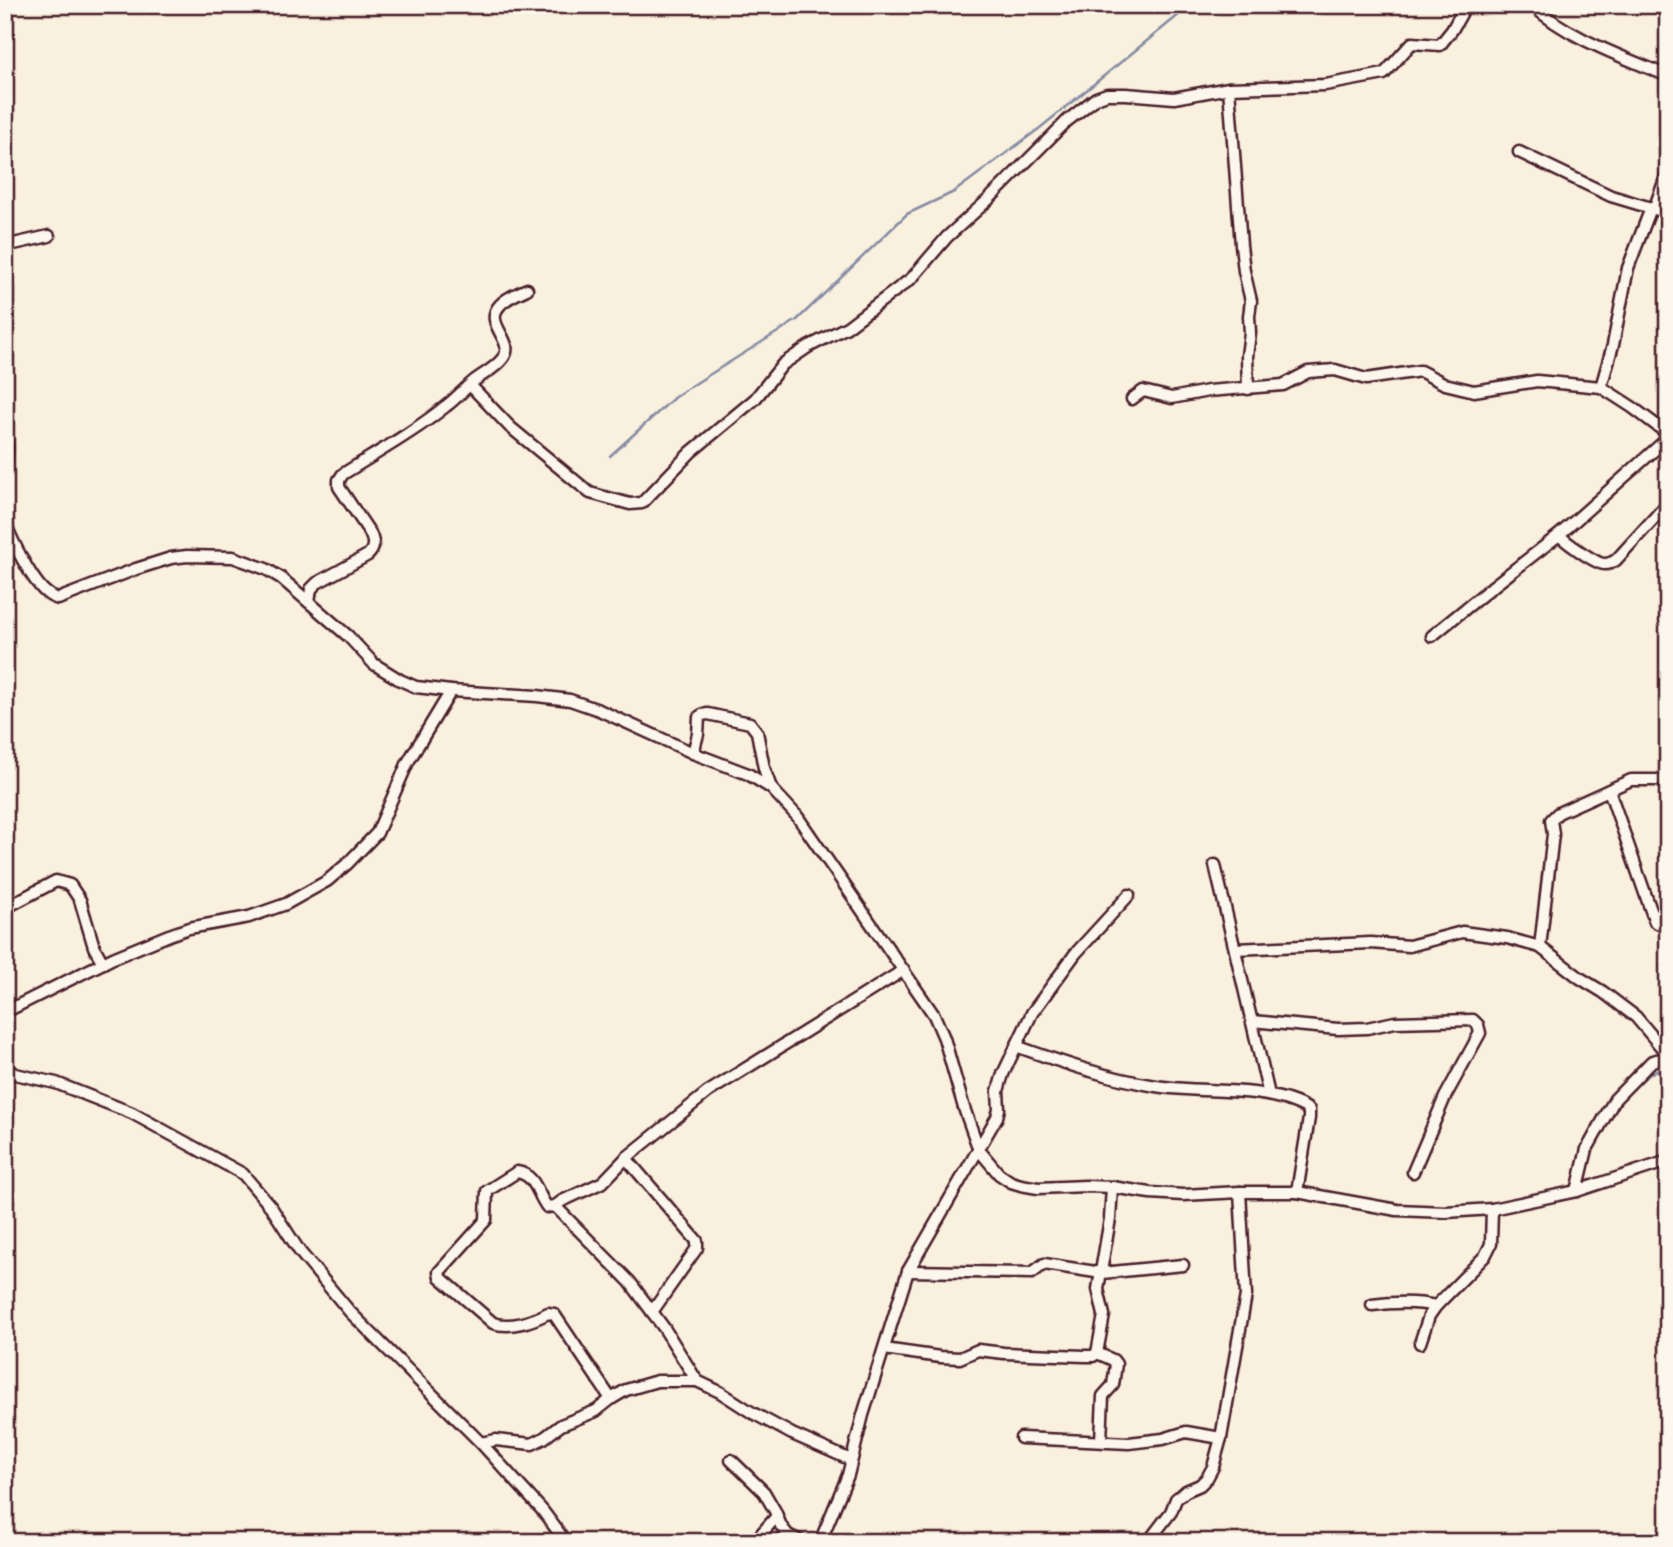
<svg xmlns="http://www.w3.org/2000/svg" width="1673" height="1547" viewBox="0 0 1673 1547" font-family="Kalam,sans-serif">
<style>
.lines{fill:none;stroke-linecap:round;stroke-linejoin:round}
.stream{stroke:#858ba5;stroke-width:2.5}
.street-casing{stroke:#4a1f2b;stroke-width:15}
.street{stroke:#fbf7ec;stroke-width:10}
</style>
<rect width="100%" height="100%" fill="#f9f0dd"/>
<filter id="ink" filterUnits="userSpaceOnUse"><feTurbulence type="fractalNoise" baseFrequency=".0143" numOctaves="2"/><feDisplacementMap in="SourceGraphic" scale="14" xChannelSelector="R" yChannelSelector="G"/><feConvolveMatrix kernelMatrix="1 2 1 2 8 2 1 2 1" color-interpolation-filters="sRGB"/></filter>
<g filter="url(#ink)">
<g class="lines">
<g class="stream">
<path d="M610 456 677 395 797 320 907 214 954 192 1040 128 1191 5"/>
<path d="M1637 1083 1655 1071 1668 1065"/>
</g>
<defs>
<g id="street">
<path d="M1532 5C1570 39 1621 56 1668 76"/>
<path d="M1229 88 1241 245 1244 271 1251 301 1249 316 1250 333 1247 356 1248 389"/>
<path d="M1519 152 1611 196 1668 213"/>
<path d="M1654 209 1666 177H1668"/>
<path d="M5 246 49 236"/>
<path d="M470 385 510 427 590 493 630 504 642 503 691 452 755 399 783 364 808 347 847 327 912 278 947 237 988 200 1067 121 1096 98 1107 94H1126L1174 98 1229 88 1325 85 1384 74 1412 43 1440 45 1452 30 1466 5"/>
<path d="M1601 387 1613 345 1628 268 1651 208"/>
<path d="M1132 399 1143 391 1172 398 1208 391 1283 385 1308 372 1335 370 1366 379 1420 371 1445 384 1474 391 1537 381 1601 387 1632 407 1668 434"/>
<path d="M5 429 7 448 5 473"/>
<path d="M5 522C11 539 33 584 48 594 50 596 55 598 58 599L136 569 171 558 187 556 233 557 266 569 281 578 348 636 374 664 400 680 416 687 451 691 537 696 570 700 599 710 693 753 748 774 771 788 797 816 934 1015 944 1038 964 1108 979 1150 999 1174 1011 1182 1021 1185 1038 1188 1086 1186 1112 1187 1150 1193 1183 1195 1240 1192H1297L1397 1210 1446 1212 1492 1209 1577 1191 1668 1161"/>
<path d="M1559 535C1566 542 1597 565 1605 564 1609 564 1613 562 1616 560L1668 503"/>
<path d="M309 602 311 589 317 583 368 555C375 548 374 542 370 533L339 487V480L343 474C378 452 414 432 446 406 456 399 464 389 474 381 484 373 495 369 503 358 517 341 482 324 500 305 506 298 518 293 527 289"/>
<path d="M1432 636 1492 587 1559 535 1668 438"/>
<path d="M693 753 698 734 699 717 702 715 708 714 750 723 757 732 764 768 771 788"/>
<path d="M1609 790 1655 922 1668 927"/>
<path d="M1215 865 1269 1095"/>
<path d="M5 908 56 881 70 885 80 900 94 947 103 963"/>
<path d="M1540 947 1553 834 1551 820 1558 813 1631 780H1668"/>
<path d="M1235 949 1371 943 1409 946 1462 932 1507 938 1540 947 1580 978 1603 992 1636 1017 1668 1055"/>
<path d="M5 1012 113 958 169 935 189 928 249 917 286 904 327 881 347 864 377 833 408 762 451 691"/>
<path d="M1252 1021 1338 1029 1367 1028 1395 1022 1473 1020 1478 1025 1480 1033 1445 1097 1413 1172"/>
<path d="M1016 1046C1063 1063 1107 1078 1156 1086 1199 1093 1242 1087 1284 1099 1293 1102 1301 1104 1309 1110V1118L1297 1192"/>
<path d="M5 1068 15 1074 56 1083 132 1113 243 1174 271 1207 300 1252 350 1312 481 1443 542 1510 566 1542"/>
<path d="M626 1158 697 1241V1248L652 1312"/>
<path d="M1577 1191 1587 1149 1615 1099 1652 1061 1668 1057"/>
<path d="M555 1206 630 1282 664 1328 697 1381"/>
<path d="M908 1271 1032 1273 1044 1264 1102 1273 1183 1265"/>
<path d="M1372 1305C1394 1302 1414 1301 1436 1306"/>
<path d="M1420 1343 1429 1316 1436 1306 1485 1256 1491 1244 1492 1209"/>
<path d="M884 1349 940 1357 960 1358 978 1350 1004 1353 1085 1356H1093L1097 1353 1104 1315 1098 1289 1110 1219 1112 1187"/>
<path d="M1097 1353 1113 1360 1116 1364 1113 1385 1103 1396 1101 1441"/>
<path d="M611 1399 554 1314 548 1313C533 1321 510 1329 493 1323L440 1277 439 1272 486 1220 487 1191 517 1172C536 1175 537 1194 547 1207L555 1206 562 1201 603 1182 626 1158 708 1092 904 970"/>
<path d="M1021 1438 1129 1443 1163 1439 1186 1432 1221 1438"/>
<path d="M481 1443 496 1440 532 1444 544 1438 561 1425 596 1411 611 1399 626 1390 657 1381H697L720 1392 751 1412 792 1434 851 1460"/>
<path d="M731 1460 764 1492 775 1511 781 1526 788 1535 802 1542"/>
<path d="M754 1542 777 1516"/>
<path d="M820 1542 848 1475 863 1415 908 1271 997 1117 999 1109 998 1091 1003 1074 1032 1013 1075 954 1129 895"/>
<path d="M1148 1542 1171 1512 1176 1499 1186 1491 1200 1485 1207 1478 1213 1467 1221 1438 1246 1295 1240 1192"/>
</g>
</defs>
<use href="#street" class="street-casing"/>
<use href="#street" class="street"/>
</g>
</g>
<rect width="1673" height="1547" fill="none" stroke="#fbf7ec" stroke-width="28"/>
<rect x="14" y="14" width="1645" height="1519" fill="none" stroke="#4a1f2b" stroke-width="2.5" filter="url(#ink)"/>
</svg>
